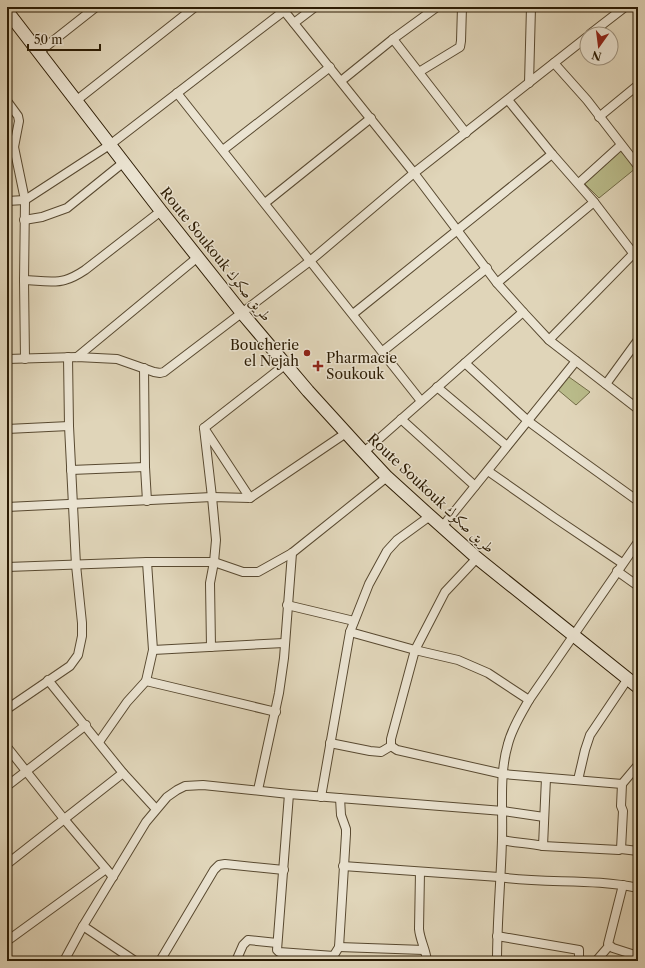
<svg xmlns="http://www.w3.org/2000/svg" width="645" height="968" viewBox="0 0 645 968" font-family="'Libre Caslon Text',Amiri,serif">
<style>
.green{fill:#b9bb8a;stroke:#726c47}
.lines{fill:none;stroke-linecap:round;stroke-linejoin:round}
.street-casing{stroke:#594a31;stroke-width:10}
.secondary-casing{stroke:#2c1c04;stroke-width:14}
.street{stroke:#ebe4d2;stroke-width:8}
.secondary{stroke:#ebe4d2;stroke-width:12}
.poi-dot{fill:#8f2418;stroke:#ebe4d2;stroke-width:1.5}
.labels{text-anchor:middle;stroke-width:3;stroke-linejoin:round;paint-order:stroke}
.street-label{font-size:14px;fill:#2c1c04;stroke:#ebe4d2}
.poi-label{font-size:14px;fill:#2c1c04;stroke:#ebe4d2;text-anchor:end}
</style>
<rect width="100%" height="100%" fill="#e0d5b9"/>
<filter id="stains"><feTurbulence type="fractalNoise" baseFrequency=".005" numOctaves="4"/><feColorMatrix values="0 0 0 0 .2 0 0 0 0 .09 0 0 0 0 .02 0 0 0 .5 -.17"/></filter>
<radialGradient id="worn" r=".72"><stop offset=".6" stop-color="#630" stop-opacity="0"/><stop offset="1" stop-color="#630" stop-opacity=".3"/></radialGradient>
<g class="green">
<path d="M619 149 636 168 599 198 584 183Z"/>
<path d="M569 377 590 392 576 405 557 389Z"/>
</g>
<g class="lines">
<defs>
<g id="street">
<path d="M281 7 414 173 497 283 523 312 549 340 638 409"/>
<path d="M294 23 315 7"/>
<path d="M590 34 625 7"/>
<path d="M393 39 466 133"/>
<path d="M39 52 96 7"/>
<path d="M554 63 587 100 638 166"/>
<path d="M419 72 460 47 461 41 462 7"/>
<path d="M341 81 393 39 437 7"/>
<path d="M529 83 531 7"/>
<path d="M177 93 421 401"/>
<path d="M77 100 195 7"/>
<path d="M508 100 552 154 594 202 633 253"/>
<path d="M7 101 18 116 19 121 14 147"/>
<path d="M599 117 638 85"/>
<path d="M7 138 10 140 14 147 25 200 24 280 25 359"/>
<path d="M223 150 330 67"/>
<path d="M579 183 621 145"/>
<path d="M7 201 25 200 111 144 284 11"/>
<path d="M265 203 371 118"/>
<path d="M24 220 42 217 67 208 124 162"/>
<path d="M24 280C36 280 53 284 65 280 72 278 79 274 85 270L161 211"/>
<path d="M497 283 594 202"/>
<path d="M353 314 552 154"/>
<path d="M549 340 638 249"/>
<path d="M383 351 487 268"/>
<path d="M77 357 198 257"/>
<path d="M7 359 77 357 117 359 154 372 160 373 164 372 310 261 414 173 587 37"/>
<path d="M465 363 528 421 567 450 638 501"/>
<path d="M144 368 145 467 147 501"/>
<path d="M606 384 638 340"/>
<path d="M437 387 507 446"/>
<path d="M401 419 475 486"/>
<path d="M204 428 212 497 216 540 214 562 210 583 211 647"/>
<path d="M204 428 286 364"/>
<path d="M7 429 69 426"/>
<path d="M206 431 250 498"/>
<path d="M364 452 523 312"/>
<path d="M71 470 145 467"/>
<path d="M488 471 555 518 622 563"/>
<path d="M7 507 212 497 250 498 346 433"/>
<path d="M442 527 576 361"/>
<path d="M7 567 147 562H214L243 572H258L292 553 387 477"/>
<path d="M617 571 638 586"/>
<path d="M287 605 354 621"/>
<path d="M350 632 415 650 458 660 488 673 529 700"/>
<path d="M153 650 284 643"/>
<path d="M48 680 123 773 156 809"/>
<path d="M146 681 276 712"/>
<path d="M7 709 70 666 78 655 82 636V623L76 565 69 426 68 357"/>
<path d="M99 742 127 702 146 681 153 650 147 562"/>
<path d="M330 743 370 751 381 752 391 746"/>
<path d="M391 746 397 750 503 774 622 784"/>
<path d="M391 746V739L415 650 445 592 477 558"/>
<path d="M7 747 64 819 113 877"/>
<path d="M578 780 585 750 590 735 627 680"/>
<path d="M7 786 86 725"/>
<path d="M258 790 279 693 284 658 292 553"/>
<path d="M289 794 277 950 279 952 334 956"/>
<path d="M321 797 350 632 369 584 387 551 397 540 430 516"/>
<path d="M502 840C516 843 529 843 543 846L619 850 621 849 638 851"/>
<path d="M543 846 546 778"/>
<path d="M621 849 623 811 621 806 622 784 638 765"/>
<path d="M7 864 123 773"/>
<path d="M343 866 499 877C545 884 593 878 638 888"/>
<path d="M420 872 419 929C420 940 426 950 427 961"/>
<path d="M623 885 608 944 613 948 638 956"/>
<path d="M83 926 135 961"/>
<path d="M497 936 579 950V961"/>
<path d="M7 941 106 869"/>
<path d="M339 947 424 950"/>
<path d="M331 960 339 947 346 834V829L341 815 340 798"/>
<path d="M64 961 83 926 146 822 167 797 177 790 185 786 203 785 289 794 503 811 544 817"/>
<path d="M160 961 214 870 219 865 225 864 284 870"/>
<path d="M236 961 243 945 248 940 277 943"/>
<path d="M497 961C497 920 501 880 502 839 503 808 499 774 508 744 512 728 521 714 529 700L638 542"/>
<path d="M596 961 609 946"/>
</g>
<path id="secondary" d="M7 11 161 211 242 313 308 391 359 447 387 477 430 516 477 558 638 687"/>
</defs>
<use href="#street" class="street-casing"/>
<use href="#secondary" class="secondary-casing"/>
<use href="#street" class="street"/>
<use href="#secondary" class="secondary"/>
</g>
<g class="poi-dot">
<circle cx="307" cy="353" r="4"/>
<path d="M316 360h4v4h4v4h-4v4h-4v-4h-4v-4h4z"/>
</g>
<g class="labels">
<g class="street-label">
<text transform="translate(216 254) rotate(51)" y="5">Route Soukouk طريق صكوك</text>
<text transform="translate(431 493) rotate(43)" y="5">Route Soukouk طريق صكوك</text>
</g>
<g class="poi-label">
<text x="299" y="350">Boucherie<tspan x="299" dy="16">el Nejah</tspan></text>
<text x="326" y="363" text-anchor="start">Pharmacie<tspan x="326" dy="16">Soukouk</tspan></text>
</g>
</g>
<rect width="645" height="968" fill="none" stroke="#e0d5b9" stroke-width="24"/>
<rect x="8" y="8" width="629" height="952" fill="none" stroke="#2c1c04" stroke-width="2"/>
<rect x="12" y="12" width="621" height="944" fill="none" stroke="#2c1c04"/>
<g transform="translate(599 46) rotate(194)"><circle r="19" fill="#ebe4d2" stroke="#9f9480"/>
<path d="M0-3L7 15L0 10L-7 15Z" fill="#8f2418"/>
<text y="-6" font-size="11" font-weight="bold" text-anchor="middle" fill="#2c1c04">N</text>
</g>
<path d="M28 44v6h72v-6" fill="none" stroke="#2c1c04" stroke-width="2"/>
<text x="34" y="44" font-size="12" fill="#2c1c04" stroke="#ebe4d2" stroke-width="3" paint-order="stroke">50 m</text>
<rect width="100%" height="100%" filter="url(#stains)"/>
<rect width="100%" height="100%" fill="url(#worn)"/>
</svg>
